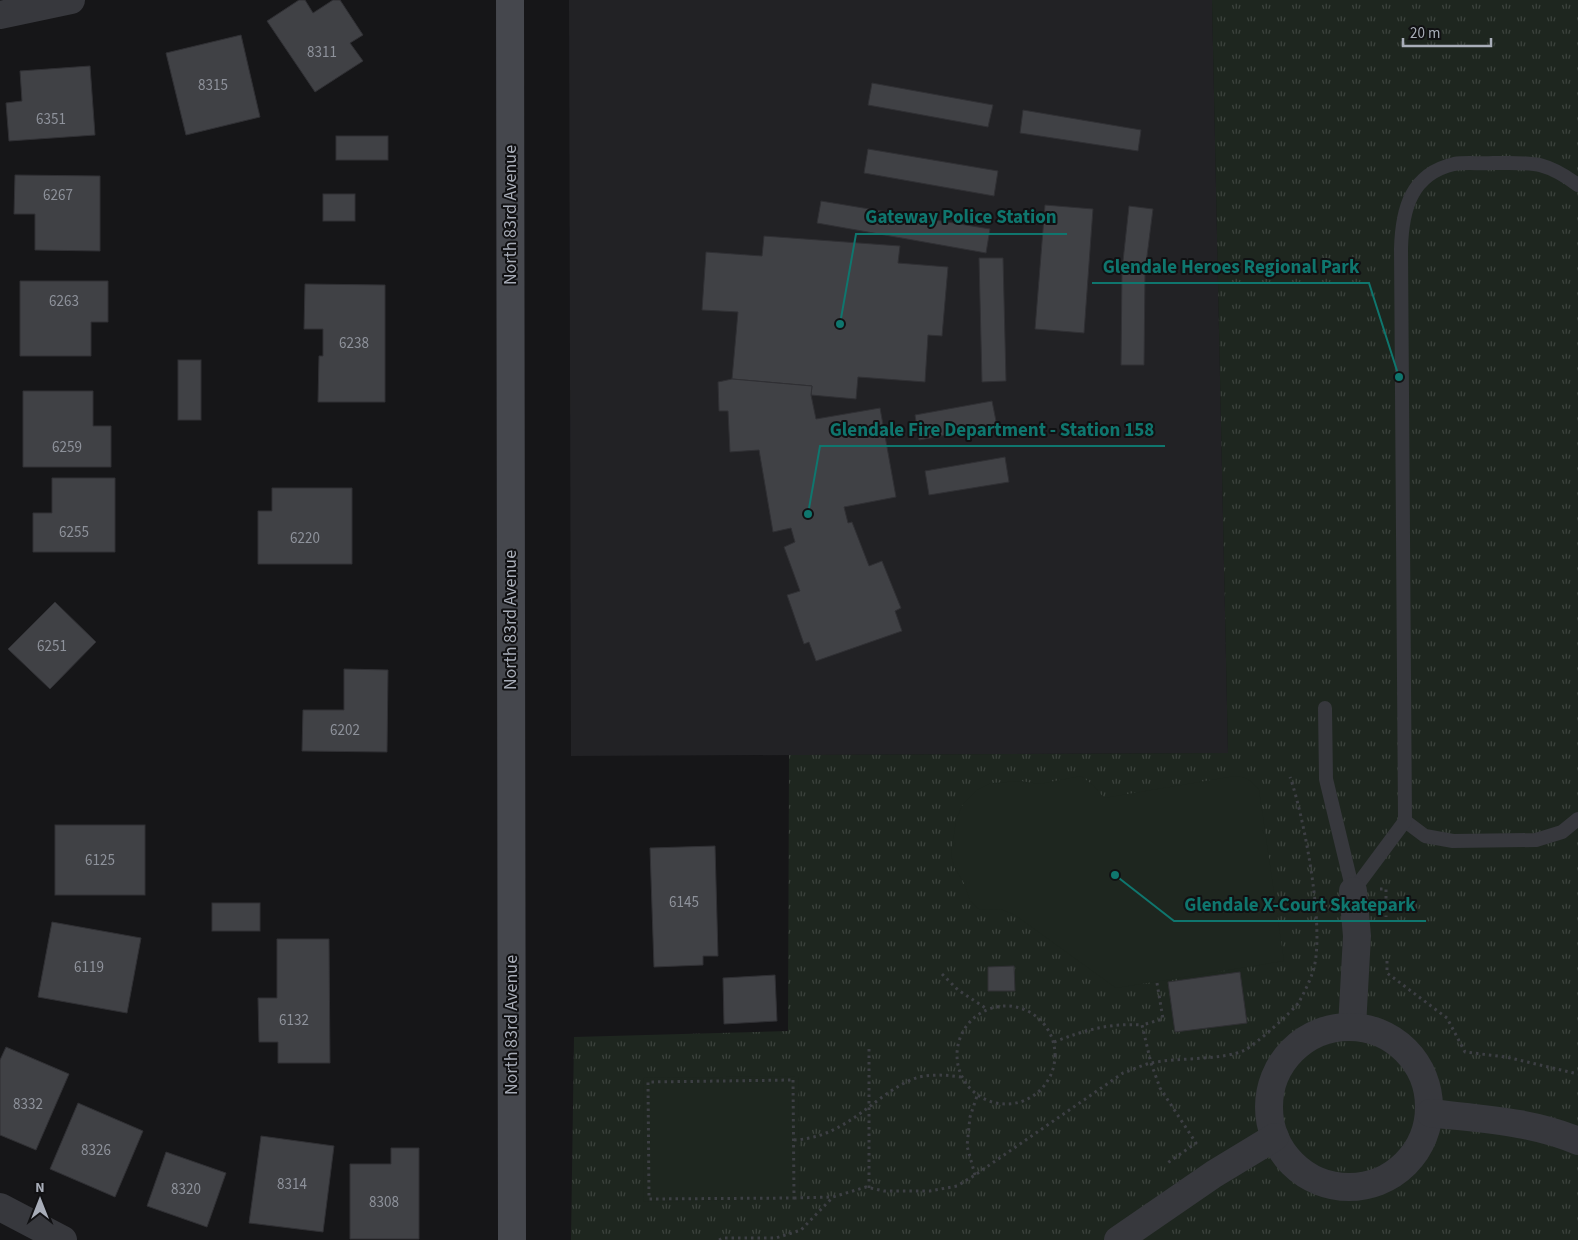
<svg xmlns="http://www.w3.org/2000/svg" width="1578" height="1240" viewBox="0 0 1578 1240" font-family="'Source Sans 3',sans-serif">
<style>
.built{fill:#222225}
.grass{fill:url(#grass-tufts)}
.pitch{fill:#1e261f}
.building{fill:#404145;stroke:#303034}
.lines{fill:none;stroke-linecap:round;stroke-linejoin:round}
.path{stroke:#3d3f44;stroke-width:3;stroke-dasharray:2.5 4;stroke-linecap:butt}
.lane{stroke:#37383d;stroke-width:14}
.street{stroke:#37383d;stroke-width:28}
.secondary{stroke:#45474d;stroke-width:28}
.labels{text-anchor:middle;stroke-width:4;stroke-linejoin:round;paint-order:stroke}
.number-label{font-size:15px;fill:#8e929b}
.street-label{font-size:18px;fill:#a8adb8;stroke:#111113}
.leader{fill:none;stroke:#0f766e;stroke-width:2}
.callout-dot{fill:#0f766e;stroke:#111113;stroke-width:2}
.callout-label{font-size:19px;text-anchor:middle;font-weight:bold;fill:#0f766e;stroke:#111113;stroke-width:4;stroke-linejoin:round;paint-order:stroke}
</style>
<defs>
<pattern id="grass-tufts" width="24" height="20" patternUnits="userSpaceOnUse" patternTransform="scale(1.25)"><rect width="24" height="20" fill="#1e261f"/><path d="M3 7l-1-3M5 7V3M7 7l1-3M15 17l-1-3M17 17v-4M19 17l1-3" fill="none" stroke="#3c433d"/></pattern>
</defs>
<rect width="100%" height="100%" fill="#161618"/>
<path class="built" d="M569 0H1212L1228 753 571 756Z"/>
<path class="grass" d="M1212 0H1578V1240H571L574 1037 788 1031 789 755 1228 753Z"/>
<g class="pitch">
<path d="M1081 776 1093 785 1104 798 1235 776C1247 777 1252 781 1259 790L1284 961 1116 988 1015 915 1003 910 979 909 970 901 964 883 954 867 951 854 956 820 963 804 977 790 991 783 1021 781 1039 784Z"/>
<path d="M798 1076 800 1200 794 1198 644 1202 643 1078Z"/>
</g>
<g class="building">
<path d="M299 0H305L313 13 333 0H340L363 35 350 43 363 61 315 92 267 21Z"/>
<path d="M241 35 260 117 186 135 166 53Z"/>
<path d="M90 66 95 135 9 141 6 103 22 101 20 71Z"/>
<path d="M872 83 993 105 988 127 868 105Z"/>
<path d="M1023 110 1141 130 1138 151 1020 133Z"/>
<rect x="336" y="136" width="52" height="24"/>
<path d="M868 149 998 171 994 196 864 173Z"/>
<path d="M15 175 100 176V251L35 250V214H14Z"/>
<rect x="323" y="194" width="32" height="27"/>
<path d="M821 201 990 229 986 253 817 223Z"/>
<path d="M1045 205 1093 209 1084 333 1035 329Z"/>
<path d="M1129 206 1153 209 1145 272 1144 365H1121L1122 270Z"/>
<path d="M764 236 900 246 898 263 948 267 942 336 928 335 925 382 858 377 856 399 811 395 812 386 732 379 738 312 702 310 706 252 762 256Z"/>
<path d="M979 258H1003L1006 381 982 382Z"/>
<path d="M20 281H108V322H91V356H20Z"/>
<path d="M305 284 385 285V402H318L319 356H323V329H304Z"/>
<rect x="178" y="360" width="23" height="60"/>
<path d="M732 379 812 386 811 395 816 419 880 408 896 497 844 507 848 523 852 522 869 566 882 561 901 608 895 611 902 631 816 661 809 642 804 644 787 595 800 591 784 547 795 542 791 528 773 532 759 450 730 452 728 411H719L718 382Z"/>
<path d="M23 391H93V426H111V467H23Z"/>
<path d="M992 401 997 426 919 440 915 415Z"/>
<path d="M1005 457 1009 482 929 495 925 471Z"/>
<path d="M52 478H115V552H33V513H52Z"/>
<path d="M272 488H352V564H258V511H272Z"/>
<path d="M55 602 96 642 50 689 8 649Z"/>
<path d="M344 669 388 670 387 752 302 751 303 710H344Z"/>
<rect x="55" y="825" width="90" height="70"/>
<path d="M715 846 718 956H703V965L654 967 650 848Z"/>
<rect x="212" y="903" width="48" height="28"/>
<path d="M52 922 141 938 127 1013 38 997Z"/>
<path d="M277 939H329L330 1063H278V1042H259L258 998H277Z"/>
<path d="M1014 966 1015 991H988V967Z"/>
<path d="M1240 972 1247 1023 1175 1032 1168 982Z"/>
<path d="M775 975 777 1021 724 1024 723 978Z"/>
<path d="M6 1047 69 1074 36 1150 0 1135V1060Z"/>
<path d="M78 1103 143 1131 115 1197 50 1169Z"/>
<path d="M261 1136 334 1146 323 1232 249 1223Z"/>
<path d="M391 1148H419V1239H350V1164H391Z"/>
<path d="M166 1152 226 1173 207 1227 147 1206Z"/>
</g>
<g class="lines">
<g class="path">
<path d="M1380 889H1386V917"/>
<path d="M1313 902 1325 898"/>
<path d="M1387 961V973L1447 1018 1465 1052 1506 1057 1578 1074"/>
<path d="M942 974 958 990 987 1009"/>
<path d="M1157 983 1163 1019 1142 1025 1151 1063 1160 1088 1196 1143 1166 1164"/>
<circle cx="1006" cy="1055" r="49"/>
<path d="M1054 1042C1085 1030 1109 1023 1142 1025"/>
<path d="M869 1049V1188"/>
<path d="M793 1080 794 1198 649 1199 648 1082Z"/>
<path d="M794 1140C832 1138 855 1117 885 1095 895 1088 908 1080 919 1077 934 1074 947 1075 961 1077"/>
<path d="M975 1175 967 1146 970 1117 977 1096"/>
<path d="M794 1198 833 1197"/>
<path d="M719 1240 723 1238H776L801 1230 833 1197 866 1187 884 1191H930L957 1186 975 1175 1123 1073C1132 1070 1142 1065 1151 1063 1178 1057 1221 1061 1245 1050 1255 1045 1293 1011 1299 1002 1304 993 1310 981 1313 971 1326 932 1304 816 1290 777"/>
</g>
<g class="lane">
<path d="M1325 708 1326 779 1353 891"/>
<path d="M1405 821 1425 836 1453 841 1536 840 1562 832 1578 819"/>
<path d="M1353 891 1405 821 1401 249C1402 209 1411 174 1454 164 1466 162 1480 164 1493 163 1533 163 1544 160 1578 185"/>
</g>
<g class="street">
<path d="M0 15 71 0"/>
<path d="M1352 1027 1357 936 1353 891"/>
<circle cx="1349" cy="1107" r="80"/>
<path d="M1430 1113C1479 1119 1532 1121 1578 1141"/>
<path d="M0 1207 63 1240"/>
<path d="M1118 1240 1214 1174 1275 1137"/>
</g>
<path class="secondary" d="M510 0 512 1240"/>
</g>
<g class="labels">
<g class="number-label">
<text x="322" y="57">8311</text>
<text x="213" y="90">8315</text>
<text x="51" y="124">6351</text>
<text x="58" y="200">6267</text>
<text x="64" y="306">6263</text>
<text x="354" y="348">6238</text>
<text x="67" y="452">6259</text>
<text x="74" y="537">6255</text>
<text x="305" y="543">6220</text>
<text x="52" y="651">6251</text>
<text x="345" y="735">6202</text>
<text x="100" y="865">6125</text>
<text x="684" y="907">6145</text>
<text x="89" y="972">6119</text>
<text x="294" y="1025">6132</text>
<text x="28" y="1109">8332</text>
<text x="96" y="1155">8326</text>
<text x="292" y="1189">8314</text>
<text x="186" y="1194">8320</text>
<text x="384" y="1207">8308</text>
</g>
<g class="street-label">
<text transform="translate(510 215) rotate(-90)" y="6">North 83rd Avenue</text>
<text transform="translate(510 620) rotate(-90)" y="6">North 83rd Avenue</text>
<text transform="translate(511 1025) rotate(-90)" y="6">North 83rd Avenue</text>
</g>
</g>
<path class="leader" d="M840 324L856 234H1067M1399 377L1369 283H1092M808 514L820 446H1165M1115 875L1174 921H1426"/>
<g class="callout-dot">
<circle cx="840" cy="324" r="5"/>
<circle cx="1399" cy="377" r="5"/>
<circle cx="808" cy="514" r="5"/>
<circle cx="1115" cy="875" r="5"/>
</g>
<g class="callout-label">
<text x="961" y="223">Gateway Police Station</text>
<text x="1231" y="273">Glendale Heroes Regional Park</text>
<text x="992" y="436">Glendale Fire Department - Station 158</text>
<text x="1300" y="911">Glendale X-Court Skatepark</text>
</g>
<g transform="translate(40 1200)" stroke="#111113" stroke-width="4" paint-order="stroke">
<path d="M0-4L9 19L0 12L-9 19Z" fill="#a8adb8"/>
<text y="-8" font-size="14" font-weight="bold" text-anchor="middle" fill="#a8adb8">N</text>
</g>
<path d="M1403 38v8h88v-8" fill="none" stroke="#a8adb8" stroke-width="2.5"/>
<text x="1410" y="38" font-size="15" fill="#a8adb8" stroke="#111113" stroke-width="4" paint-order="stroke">20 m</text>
</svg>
